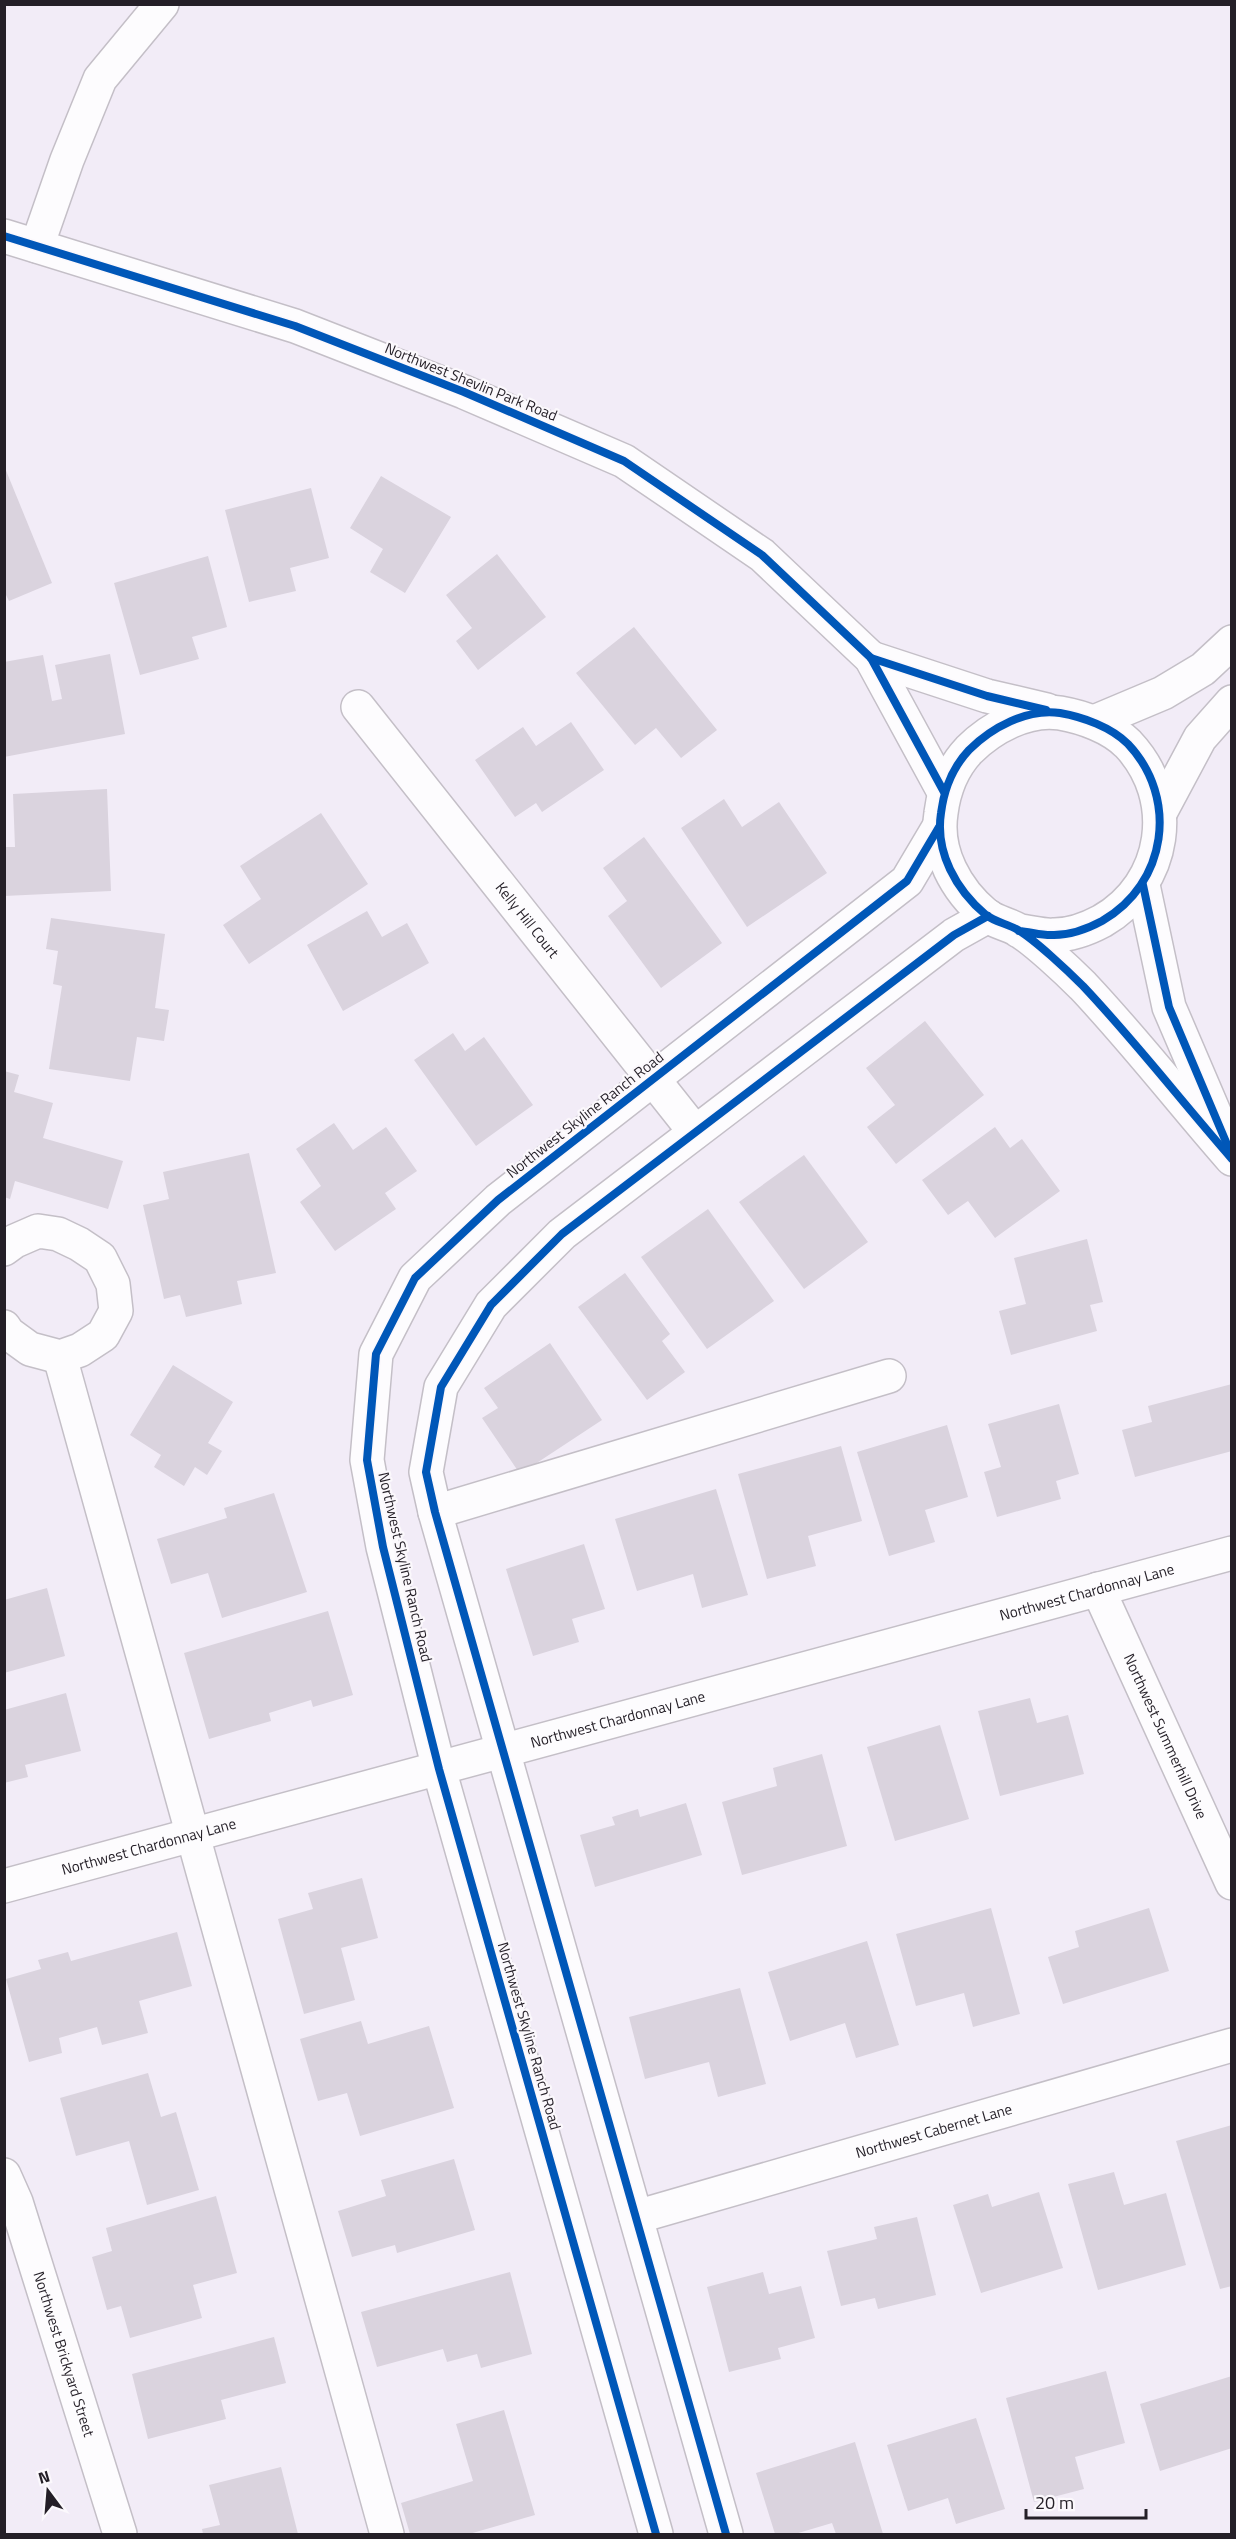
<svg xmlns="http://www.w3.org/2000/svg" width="1236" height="2539" viewBox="0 0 1236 2539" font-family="'Titillium Web',sans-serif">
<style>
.building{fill:#dad3de}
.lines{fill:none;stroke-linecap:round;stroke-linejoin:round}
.minor-casing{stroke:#c4bfc7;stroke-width:36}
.minor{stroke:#fdfcfe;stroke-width:33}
.cycleway-casing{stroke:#fbf8fc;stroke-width:11}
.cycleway{stroke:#0057b8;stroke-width:8}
.labels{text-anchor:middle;stroke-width:4.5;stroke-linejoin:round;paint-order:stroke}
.street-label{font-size:15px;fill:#241f27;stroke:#fbf8fc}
</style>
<rect width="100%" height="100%" fill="#f2ecf7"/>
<g class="building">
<path d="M5 468 52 583 9 601 4 591Z"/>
<path d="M381 476 451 517 405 593 370 572 383 549 350 528Z"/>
<path d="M311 488 329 558 290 568 296 591 249 602 225 510Z"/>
<path d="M497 554 546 617 478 670 456 641 472 628 446 595Z"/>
<path d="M208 556 227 627 192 637 199 659 140 675 114 583Z"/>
<path d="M634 627 717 730 681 758 656 728 635 745 576 673Z"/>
<path d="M110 654 125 734 4 757V662L43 655 52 701 62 699 55 665Z"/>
<path d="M571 722 604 770 542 812 536 803 515 817 475 760 523 727 536 746Z"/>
<path d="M107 789 111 891 4 896V847H15L13 794Z"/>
<path d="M724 799 742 827 779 802 827 873 747 927 681 828Z"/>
<path d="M321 813 368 884 249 964 223 925 261 899 240 866Z"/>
<path d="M644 837 722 943 661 988 608 916 627 901 603 868Z"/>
<path d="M367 911 382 937 407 923 429 963 343 1011 307 945Z"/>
<path d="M51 918 165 934 155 1008 169 1010 164 1041 137 1037 130 1081 49 1069 62 986 53 984 58 951 46 949Z"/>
<path d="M925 1021 984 1095 896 1164 867 1127 895 1105 866 1068Z"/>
<path d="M453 1033 465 1051 484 1037 533 1105 476 1146 414 1060Z"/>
<path d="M4 1071 19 1075 14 1092 53 1103 43 1138 123 1161 108 1209 15 1181 10 1199 4 1197Z"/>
<path d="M334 1123 353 1150 386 1127 417 1171 385 1193 396 1209 335 1251 300 1202 321 1186 296 1149Z"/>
<path d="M995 1127 1010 1148 1022 1139 1060 1191 995 1238 968 1201 948 1215 922 1180Z"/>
<path d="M249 1153 276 1273 237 1281 242 1304 186 1317 180 1295 164 1299 143 1205 169 1199 163 1172Z"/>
<path d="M804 1155 868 1242 804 1289 739 1202Z"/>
<path d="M708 1209 774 1301 707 1349 641 1257Z"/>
<path d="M1087 1239 1103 1302 1090 1305 1097 1331 1011 1355 999 1311 1026 1304 1014 1258Z"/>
<path d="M625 1273 670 1334 662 1341 685 1372 647 1400 578 1307Z"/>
<path d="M550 1343 602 1420 520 1474 482 1418 498 1408 484 1388Z"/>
<path d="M173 1365 233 1402 208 1443 222 1451 207 1475 195 1467 184 1486 154 1467 161 1455 130 1435Z"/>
<path d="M1232 1384V1451L1135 1477 1122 1430 1152 1422 1148 1406Z"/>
<path d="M1059 1404 1079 1474 1056 1481 1061 1499 997 1517 984 1472 1001 1467 988 1424Z"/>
<path d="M947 1425 968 1497 925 1510 935 1542 889 1556 857 1452Z"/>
<path d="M841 1446 862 1521 808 1536 816 1566 767 1579 738 1474Z"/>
<path d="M716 1489 748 1595 702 1608 693 1574 637 1591 615 1519Z"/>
<path d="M274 1493 307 1592 222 1618 208 1573 171 1584 157 1539 227 1518 224 1508Z"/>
<path d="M584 1544 605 1609 572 1619 579 1642 533 1656 506 1569Z"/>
<path d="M47 1588 65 1656 4 1673V1600Z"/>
<path d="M328 1611 353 1695 313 1707 311 1700 269 1713 271 1721 209 1739 184 1653Z"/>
<path d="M66 1693 81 1751 25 1765 28 1777 4 1783V1710Z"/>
<path d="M1030 1698 1037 1723 1068 1715 1084 1774 1000 1796 978 1711Z"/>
<path d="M940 1725 969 1819 895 1841 867 1747Z"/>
<path d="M822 1754 847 1846 742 1875 722 1802 777 1786 773 1768Z"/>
<path d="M686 1803 702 1855 595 1887 580 1835 615 1825 612 1817 638 1809 640 1817Z"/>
<path d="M362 1878 378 1938 341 1948 355 2000 304 2014 278 1919 313 1909 308 1893Z"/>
<path d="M991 1908 1020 2014 973 2027 964 1993 916 2006 896 1934Z"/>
<path d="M1149 1908 1169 1971 1063 2004 1048 1957 1079 1947 1075 1931Z"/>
<path d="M177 1932 192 1986 139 2001 148 2033 102 2045 97 2027 59 2038 62 2053 29 2062 6 1979 41 1969 38 1960 68 1952 71 1961Z"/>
<path d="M867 1941 899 2045 856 2058 845 2023 790 2041 768 1972Z"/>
<path d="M740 1988 766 2084 718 2097 709 2062 645 2079 629 2017Z"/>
<path d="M361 2021 368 2044 429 2026 454 2108 360 2136 347 2093 318 2101 300 2039Z"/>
<path d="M148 2073 161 2117 176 2112 199 2190 147 2205 129 2141 76 2156 60 2098Z"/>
<path d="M1232 2125V2286L1220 2289 1176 2141Z"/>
<path d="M454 2159 475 2230 397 2253 395 2245 352 2257 338 2211 386 2196 381 2180Z"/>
<path d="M1114 2172 1124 2205 1166 2193 1186 2265 1098 2290 1068 2184Z"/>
<path d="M1039 2192 1063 2268 981 2293 953 2205 988 2194 992 2207Z"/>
<path d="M216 2196 237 2273 193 2285 202 2318 130 2338 121 2306 107 2310 92 2257 112 2251 106 2228Z"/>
<path d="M917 2217 936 2295 878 2309 875 2298 841 2306 827 2251 877 2239 874 2227Z"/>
<path d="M510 2272 532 2354 481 2368 477 2354 447 2362 443 2349 377 2367 361 2312Z"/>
<path d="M763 2272 769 2294 801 2286 815 2338 778 2348 781 2359 729 2372 707 2287Z"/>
<path d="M274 2337 286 2383 221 2400 226 2419 148 2439 132 2374Z"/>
<path d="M1106 2371 1125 2443 1075 2457 1084 2489 1034 2502 1006 2398Z"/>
<path d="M1232 2376V2448L1160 2471 1140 2404Z"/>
<path d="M504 2410 535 2515 469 2534H410L401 2503 473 2481 456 2424Z"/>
<path d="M976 2418 1005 2509 956 2524 948 2498 908 2511 887 2445Z"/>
<path d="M855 2442 883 2534H836L832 2523 795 2534H775L756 2473Z"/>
<path d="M281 2467 298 2534H203L202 2529 220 2525 209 2485Z"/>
</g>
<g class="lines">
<defs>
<g id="minor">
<path d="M4 236 295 326 464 392 624 461 762 555 871 658 944 792"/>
<path d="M37 246 67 160 100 79 162 4"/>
<path d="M871 658 987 696 1047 710"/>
<path id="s1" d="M358 707 695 1132"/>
<path d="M1094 722 1163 693 1203 669 1232 642"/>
<path d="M1161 811 1200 738 1232 702"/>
<path d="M1143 885 1169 1007 1223 1133"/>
<path d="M1019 931C1031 932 1043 936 1054 935 1071 935 1089 928 1102 921 1167 884 1179 798 1128 744 1111 727 1083 717 1060 713 1027 708 991 728 969 750 952 768 944 789 941 813 935 852 956 890 986 915 995 922 1008 924 1018 930 1035 940 1068 971 1083 986 1135 1041 1182 1102 1232 1159"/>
<path d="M4 1249 15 1241 38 1231 58 1234 79 1244 100 1258 113 1284 116 1311 103 1335 80 1350 60 1357 30 1349 8 1333 4 1327"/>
<path d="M60 1357 387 2534"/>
<path d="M435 1512 889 1376"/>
<path id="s2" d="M1098 1589 1232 1883"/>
<path id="s3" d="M4 1886 1232 1553"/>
<path id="s4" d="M4 2175 16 2202 120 2534"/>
<path id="s5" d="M636 2217 1232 2045"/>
<path d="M656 2534 439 1769 383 1547 367 1460 376 1354 415 1278 498 1200 907 881 939 827"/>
<path d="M726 2534 435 1512 426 1472 441 1387 491 1305 562 1234 954 935 988 916"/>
</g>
</defs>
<use href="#minor" class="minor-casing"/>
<use href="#minor" class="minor"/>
<defs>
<g id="cycleway">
<path d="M4 236 295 326 464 392 624 461 762 555 871 658 944 792"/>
<path d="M871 658 987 696 1046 710"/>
<path d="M1143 885 1169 1007 1229 1149"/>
<path d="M1019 931C1031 932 1043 936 1054 935 1071 935 1089 928 1102 921 1167 884 1179 798 1128 744 1111 727 1083 717 1060 713 1027 708 991 728 969 750 952 768 944 789 941 813 935 852 956 890 986 915 995 922 1008 924 1018 930 1035 940 1068 971 1083 986 1135 1041 1182 1102 1232 1159"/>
<path d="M656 2534 439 1769 383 1547 367 1460 376 1354 415 1278 498 1200 907 881 939 827"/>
<path d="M726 2534 435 1512 426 1472 441 1387 491 1305 562 1234 954 935 988 916"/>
</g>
</defs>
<use href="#cycleway" class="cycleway-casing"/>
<use href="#cycleway" class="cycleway"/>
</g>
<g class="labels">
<g class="street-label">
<text transform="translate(471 382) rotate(22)" y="5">Northwest Shevlin Park Road</text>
<text dy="5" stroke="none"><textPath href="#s1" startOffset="272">Kelly Hill Court</textPath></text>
<text transform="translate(585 1115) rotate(-38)" y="5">Northwest Skyline Ranch Road</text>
<text transform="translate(405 1567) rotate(77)" y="5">Northwest Skyline Ranch Road</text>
<text dy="5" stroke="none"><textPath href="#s3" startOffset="1122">Northwest Chardonnay Lane</textPath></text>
<text dy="5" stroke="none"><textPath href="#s3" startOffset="636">Northwest Chardonnay Lane</textPath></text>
<text dy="5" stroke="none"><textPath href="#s2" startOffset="162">Northwest Summerhill Drive</textPath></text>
<text dy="5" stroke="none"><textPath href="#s3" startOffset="150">Northwest Chardonnay Lane</textPath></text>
<text transform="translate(529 2036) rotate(74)" y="5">Northwest Skyline Ranch Road</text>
<text dy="5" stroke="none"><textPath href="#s5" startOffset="310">Northwest Cabernet Lane</textPath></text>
<text dy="5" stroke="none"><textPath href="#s4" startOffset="189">Northwest Brickyard Street</textPath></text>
</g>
</g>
<rect width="1236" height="2539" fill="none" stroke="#241f27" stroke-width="12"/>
<g transform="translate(48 2491) rotate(344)" stroke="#fbf8fc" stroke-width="4.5" paint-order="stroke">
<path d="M0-4.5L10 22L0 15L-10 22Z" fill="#241f27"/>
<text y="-9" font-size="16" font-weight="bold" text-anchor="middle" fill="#241f27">N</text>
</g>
<path d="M1026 2509v9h120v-9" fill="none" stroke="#241f27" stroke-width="3"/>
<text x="1035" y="2509" font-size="18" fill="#241f27" stroke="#fbf8fc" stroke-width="4.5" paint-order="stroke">20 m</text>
</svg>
